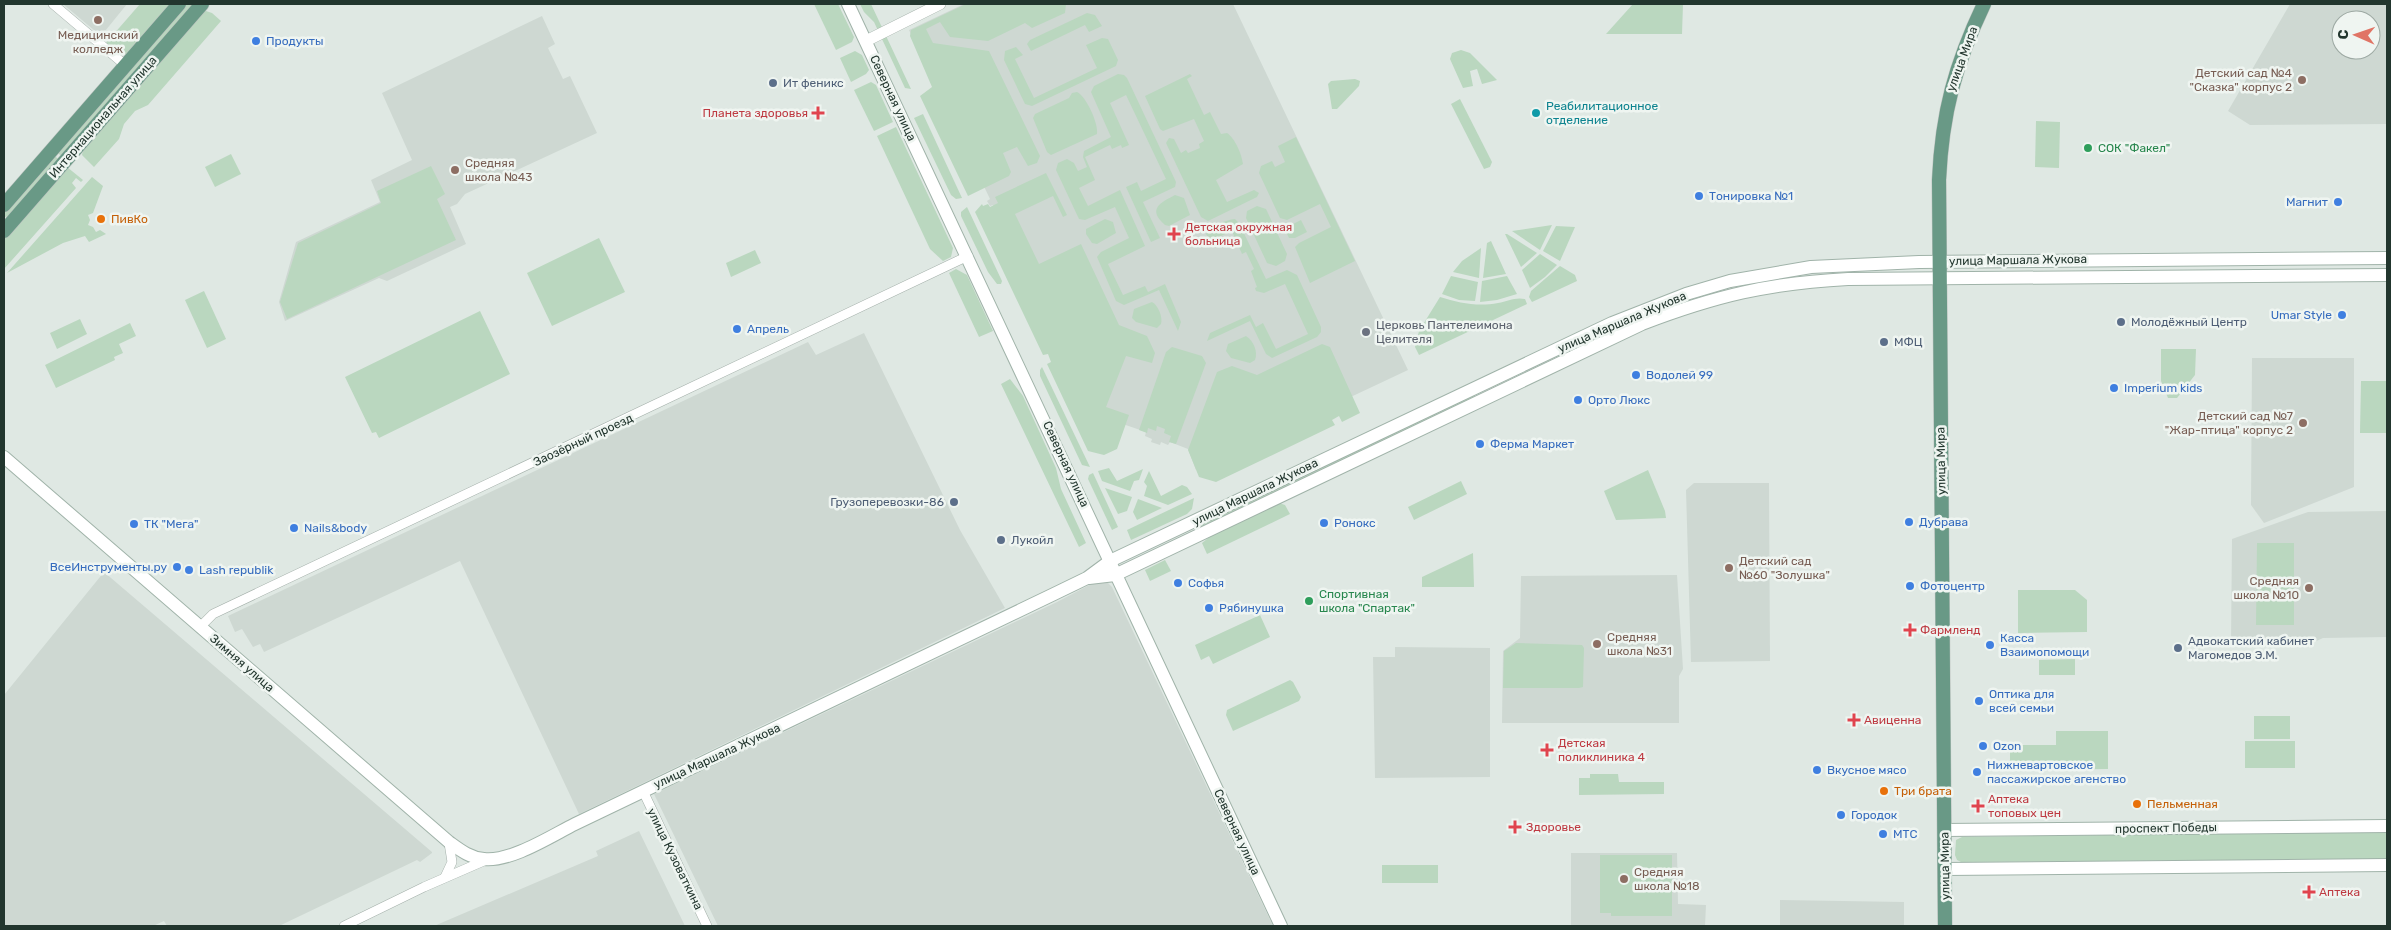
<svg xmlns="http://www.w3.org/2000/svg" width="2391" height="930" viewBox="0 0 2391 930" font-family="Rubik,sans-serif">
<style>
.built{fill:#ced8d2;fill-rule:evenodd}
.green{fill:#bad7bf}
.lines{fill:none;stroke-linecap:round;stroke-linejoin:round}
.minor-casing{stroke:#a3afa9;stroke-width:10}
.tertiary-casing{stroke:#a3afa9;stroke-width:12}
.secondary-casing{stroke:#a0b3a9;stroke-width:14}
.primary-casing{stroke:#bdc3c0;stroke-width:15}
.minor{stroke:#fff;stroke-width:9}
.tertiary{stroke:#fff;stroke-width:11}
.secondary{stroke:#fff;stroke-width:12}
.primary{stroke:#699986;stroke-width:14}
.education-dot{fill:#8d6e63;stroke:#eff5f1;stroke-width:2}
.shop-dot{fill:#3f7fe0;stroke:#eff5f1;stroke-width:2}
.service-dot{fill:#5c6f8a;stroke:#eff5f1;stroke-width:2}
.health-dot{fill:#e0444e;stroke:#eff5f1;stroke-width:2}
.culture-dot{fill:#0f9aa8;stroke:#eff5f1;stroke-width:2}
.leisure-dot{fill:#2e9e5b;stroke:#eff5f1;stroke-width:2}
.food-dot{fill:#e8710a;stroke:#eff5f1;stroke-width:2}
.worship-dot{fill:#6b7280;stroke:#eff5f1;stroke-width:2}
.labels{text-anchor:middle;stroke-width:5;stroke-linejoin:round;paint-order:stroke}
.education-label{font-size:12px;fill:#785e54;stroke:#eff5f1;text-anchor:start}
.shop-label{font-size:12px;fill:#366cbe;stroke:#eff5f1;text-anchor:start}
.street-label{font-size:12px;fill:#22362e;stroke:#eff5f1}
.service-label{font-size:12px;fill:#4e5e75;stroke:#eff5f1;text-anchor:start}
.culture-label{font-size:12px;fill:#0d838f;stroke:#eff5f1;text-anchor:start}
.health-label{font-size:12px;fill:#be3a42;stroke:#eff5f1;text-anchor:start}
.leisure-label{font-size:12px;fill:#27864d;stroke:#eff5f1;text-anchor:start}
.food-label{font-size:12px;fill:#c56008;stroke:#eff5f1;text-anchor:start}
.worship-label{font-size:12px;fill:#5b616d;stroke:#eff5f1;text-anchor:start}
</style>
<rect width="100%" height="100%" fill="#dfe8e3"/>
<g class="built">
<path d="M63 4H127L101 36Z"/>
<path d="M964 4H1233L1408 370 1196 470 1188 449 1170 442 1168 445 1161 442 1160 445 1151 442 1152 439 1145 436 1146 432 1117 422 1099 430 993 205 990 206 987 201 990 199 909 30Z"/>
<path d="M2290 4H2387V124L2250 125 2228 111ZM2341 20H2371V50H2341Z"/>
<path d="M542 16 555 44 548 48 563 79 570 76 597 133 465 194 457 204 450 207 466 244 387 281 379 278 285 321 279 302 296 242 380 202 371 180 412 160 382 93Z"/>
<path d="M864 333 960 530 1005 608 579 814 460 561 264 652 260 644 253 647 242 629 235 632 228 616 808 342 816 355Z"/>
<path d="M2252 358H2354V487L2264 523 2251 505Z"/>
<path d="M1694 483H1769L1770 661 1691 662 1686 490Z"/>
<path d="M2387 511V637L2323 638 2312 643 2231 644 2232 539 2308 512Z"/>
<path d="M104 572 432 852V853L420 862 417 860 279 926H167L164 921 153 926H4V695Z"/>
<path d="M1677 575 1683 669 1679 676V723H1502L1503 651 1520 638 1521 576Z"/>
<path d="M1095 582H1107L1112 587 1273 926H718L654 794 1057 602Z"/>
<path d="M1395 647 1490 648V777L1375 778 1373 657H1395Z"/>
<path d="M639 831 685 926H434L598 856 596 851Z"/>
<path d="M1571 853H1677L1678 904 1706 905 1705 926H1571Z"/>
<path d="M1780 900 1904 902V926H1780Z"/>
</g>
<g class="green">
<path d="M140 4H170L126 54H119L106 43Z"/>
<path d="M187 4H195L61 156 57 152Z"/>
<path d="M814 4H838L854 37 852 42 836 50Z"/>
<path d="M860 4H871L911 89 905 88 874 22 864 12Z"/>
<path d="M966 4H1066L1065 13 1032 28 1025 23 988 41 950 37 940 22 926 29 933 43 989 51 1040 156 1037 163 1028 166 1017 147 1003 153 1011 172 1009 176 968 196 920 96 932 87 910 36 911 30Z"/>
<path d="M1633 4H1683L1682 34H1606Z"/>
<path d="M206 11 212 13 221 21 148 105 135 111 124 124 119 139 94 167 82 155 83 150 202 12Z"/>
<path d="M1087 13 1095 15 1102 26 1089 32 1085 25 1031 51 1027 44 1030 40Z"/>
<path d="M1102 38 1108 39 1118 60 1116 66 1032 106 1025 104 1004 60 1005 51 1016 47 1023 55 1015 59 1034 98 1097 68 1086 45Z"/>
<path d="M1461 50 1470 53 1497 80 1482 84 1477 69 1470 71 1473 86 1463 88 1450 59 1452 53Z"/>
<path d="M855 51 862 55 869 70 866 74 851 82 840 58Z"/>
<path d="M1118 74 1124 75 1127 78 1176 182 1175 187 1143 202 1160 238 1151 242 1126 187 1137 182 1141 191 1166 179 1126 95 1110 103 1129 145 1122 148 1121 145 1112 149 1110 145 1085 157 1095 180 1079 188 1088 206 1120 190 1145 246 1108 264 1123 295 1145 286 1148 292 1165 284 1181 322 1178 331 1159 290 1124 305 1116 301 1097 257 1101 252 1129 238 1115 207 1085 220 1079 219 1056 170 1058 163 1067 159 1074 163 1078 171 1087 167 1083 157 1084 151 1111 137 1091 92 1094 86Z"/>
<path d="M1190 74 1192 76 1187 79 1204 115 1210 112 1221 134 1227 133C1235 138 1242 155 1243 164L1216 180 1227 202 1254 190 1259 193 1257 197 1208 221 1201 217 1166 143 1169 138 1174 139 1181 153 1186 150 1188 153 1200 148 1199 144 1204 141 1194 119 1163 131 1160 129 1145 96Z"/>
<path d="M1355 79 1360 81 1359 86 1337 109H1332L1328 84 1331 81Z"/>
<path d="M871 82 876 85 893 122 874 131 854 90Z"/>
<path d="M1077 92C1086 96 1099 124 1097 134L1051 155 1047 152 1033 118 1035 114 1069 98 1072 93Z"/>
<path d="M1460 99 1492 162 1490 167 1484 169 1451 104Z"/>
<path d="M923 114 962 198 956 199 951 195 914 118Z"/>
<path d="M2036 121 2060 122 2059 168 2035 167Z"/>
<path d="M896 127 953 248 951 257 943 261 930 249 877 136Z"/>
<path d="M1296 137 1355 261 1310 283 1295 247 1299 243 1331 227 1320 204 1287 220 1280 218 1259 173 1261 166 1272 161 1275 167 1285 162 1278 146Z"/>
<path d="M231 154 241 174 215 187 205 167Z"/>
<path d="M54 155 58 159 9 216 5 217 4 212Z"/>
<path d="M431 166 445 194 437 199 456 240 287 319 280 302 298 243 381 203 377 191Z"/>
<path d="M67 167 83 180 81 182 76 178 72 183 76 188 4 269V239Z"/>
<path d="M1046 173 1067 215 1063 217 1053 196 1015 214 1039 264 1081 244 1119 325 1147 336 1155 353 1152 363 1126 356 1106 407 1129 415 1117 449 1104 455 1088 451 1047 364 1051 362 1048 354 1043 355 975 212 982 204 983 206 988 204 990 207 998 203 995 197Z"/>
<path d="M92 177 103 186 93 213 88 215 90 220 88 225 93 227 96 232 100 230 106 234 89 242 85 236 63 243 7 273Z"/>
<path d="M1175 195 1184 198 1190 215 1169 226 1165 225C1147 209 1160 203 1175 195Z"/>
<path d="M1257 206 1266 209 1287 254 1285 261 1276 266 1267 263 1246 218 1247 211Z"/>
<path d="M967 207 1002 281 1001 284H997L988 272 961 216V212Z"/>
<path d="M1105 219 1113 222 1116 233 1097 244 1092 243 1086 234V229Z"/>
<path d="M1235 219 1239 223 1266 279 1287 270 1297 275 1321 327V332L1317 337 1272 358 1266 354 1250 321 1207 341 1210 333 1250 315 1256 327 1263 323 1276 349 1308 334 1285 284 1264 293 1256 291 1255 288 1257 287 1251 271 1254 269 1246 252 1242 254 1232 231 1210 241 1206 234C1211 226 1225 220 1235 219Z"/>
<path d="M1301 220 1307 232 1295 238H1289L1286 232 1287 227Z"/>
<path d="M1552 225 1540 250 1512 231Z"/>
<path d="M1556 226 1575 227 1560 261 1543 251Z"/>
<path d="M1505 234H1507L1537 253 1521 267Z"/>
<path d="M599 238 625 292 552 326 527 273Z"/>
<path d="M1491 241 1506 274 1483 278 1487 243Z"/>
<path d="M1481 248 1479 278 1453 272 1462 261Z"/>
<path d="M755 250 761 263 731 277 726 263Z"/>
<path d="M1540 254 1557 265 1545 277 1530 288 1522 270Z"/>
<path d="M1560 266 1575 275 1577 281 1532 302 1529 297 1531 291Z"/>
<path d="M956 269 967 275 993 331 979 337 949 273Z"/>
<path d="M1451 276 1478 282 1475 301 1459 300 1442 294Z"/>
<path d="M1507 276 1517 294 1497 300 1480 302 1482 281Z"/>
<path d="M204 291 226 339 207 348 185 300Z"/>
<path d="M1440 297C1459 303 1478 307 1498 303 1508 301 1515 297 1525 299L1527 304 1419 355 1415 347 1419 331Z"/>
<path d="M1152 302C1158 305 1163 317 1161 324L1157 328 1136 322 1132 318 1134 309Z"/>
<path d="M480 311 510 374 379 438 376 432 372 433 345 377Z"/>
<path d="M80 319 87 334 57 349 50 333Z"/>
<path d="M130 323 136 336 119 344 123 353 114 357 115 360 56 388 45 365Z"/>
<path d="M1246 336C1254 341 1258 352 1255 360L1250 363 1231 358 1226 351 1228 344Z"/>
<path d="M1322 344 1330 347 1360 413 1342 422 1339 416 1332 420 1335 425 1216 482 1199 477 1188 450 1217 372 1232 366 1257 375Z"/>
<path d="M1172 347 1202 356 1206 363 1176 444 1169 442 1171 436 1164 433 1165 429 1157 426 1156 431 1148 428 1147 433 1139 430 1166 352Z"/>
<path d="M2161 349H2196L2195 375 2177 398H2168L2161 381Z"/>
<path d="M1042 367 1090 467 1082 465 1040 376V370Z"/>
<path d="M1010 379 1023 396 1056 468 1061 489 1086 543 1079 547 1001 384Z"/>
<path d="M2361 381H2387V433H2360Z"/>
<path d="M1474 395 1475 398 1197 530 1196 527Z"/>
<path d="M1109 468 1117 481 1143 469 1139 480 1134 481 1130 491 1102 481 1098 471Z"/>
<path d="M1648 470 1665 511 1666 518 1616 520 1604 491Z"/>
<path d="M1149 471 1161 496 1182 485 1187 487 1192 494 1168 505 1144 496 1147 486 1144 482Z"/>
<path d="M1093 473 1118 527 1112 530 1088 479 1089 475Z"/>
<path d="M1461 481 1467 494 1414 520 1408 507Z"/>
<path d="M1105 488 1132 497 1127 511 1118 514Z"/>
<path d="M1194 498 1192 509 1187 514 1131 540 1127 530Z"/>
<path d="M1138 499 1162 508 1137 520 1133 512Z"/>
<path d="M1279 503 1285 505 1290 514 1207 554 1202 543 1217 531Z"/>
<path d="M2257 543H2294V625H2256Z"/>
<path d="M1473 553 1474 587H1422V577Z"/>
<path d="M1165 560 1171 571 1150 581 1145 570Z"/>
<path d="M2018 590H2075L2087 600V632L2018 633Z"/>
<path d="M1260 615 1270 637 1213 664 1209 656 1201 660 1195 645Z"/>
<path d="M1516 643 1582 645 1584 648 1583 687 1579 688H1503L1504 651Z"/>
<path d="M2075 659V675H2039V660Z"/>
<path d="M1290 680 1293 682 1301 697 1299 701 1233 731 1226 715 1227 710Z"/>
<rect x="2254" y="716" width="36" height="23"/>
<path d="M2056 731H2108V769L2010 770V750L2020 749V745H2056Z"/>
<rect x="2245" y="741" width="50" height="27"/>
<path d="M1590 774H1618L1619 782H1664V794L1579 795V778H1590Z"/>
<path d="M2387 831V859L1961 862 1957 860 1955 855 1956 840 1962 837Z"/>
<path d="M1600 855H1672V916H1611V913H1600Z"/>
<rect x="1382" y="865" width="56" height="18"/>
</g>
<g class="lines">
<defs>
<g id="minor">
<path d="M53 4 125 65"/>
<path d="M200 627 213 614 968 256"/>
<path d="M643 791 707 926"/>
<path d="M445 877 452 862 449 843"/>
<path d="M344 926 424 887 486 860"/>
</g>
<path id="tertiary" d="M866 41 940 4"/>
<g id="secondary">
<path d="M848 4C994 311 1136 619 1281 926"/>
<path d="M4 457 449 842C460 850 470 858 484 859 511 862 551 836 575 824L1054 594 1087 578 1110 561 1612 323 1686 294 1730 281 1811 267 1919 262 2387 258"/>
<path d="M1089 578 1115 575 1642 324C1715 296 1769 283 1848 279L2387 275"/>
<path d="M1944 830 2387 826"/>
<path d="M1945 869 2387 865"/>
</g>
<g id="primary">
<path d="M4 205 179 4"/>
<path d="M4 231 202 4"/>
<path d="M1945 926 1939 180C1942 113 1955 65 1984 4"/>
</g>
</defs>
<use href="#minor" class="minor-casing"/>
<use href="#tertiary" class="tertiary-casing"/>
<use href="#secondary" class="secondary-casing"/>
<use href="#primary" class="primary-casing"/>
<use href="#minor" class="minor"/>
<use href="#tertiary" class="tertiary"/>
<use href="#secondary" class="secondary"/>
<use href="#primary" class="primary"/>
</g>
<g class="education-dot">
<circle cx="98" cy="20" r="5"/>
<circle cx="2302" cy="80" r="5"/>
<circle cx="455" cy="170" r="5"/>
<circle cx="2303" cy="423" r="5"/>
<circle cx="1729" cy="568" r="5"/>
<circle cx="2309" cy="588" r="5"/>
<circle cx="1597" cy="644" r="5"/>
<circle cx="1624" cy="879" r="5"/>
</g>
<g class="shop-dot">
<circle cx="256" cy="41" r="5"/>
<circle cx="1699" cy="196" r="5"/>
<circle cx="2338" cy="202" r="5"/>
<circle cx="2342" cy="315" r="5"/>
<circle cx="737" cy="329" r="5"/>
<circle cx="1636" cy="375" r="5"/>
<circle cx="2114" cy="388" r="5"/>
<circle cx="1578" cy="400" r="5"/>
<circle cx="1480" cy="444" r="5"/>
<circle cx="1909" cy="522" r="5"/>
<circle cx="1324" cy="523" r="5"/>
<circle cx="134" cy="524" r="5"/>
<circle cx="294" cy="528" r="5"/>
<circle cx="177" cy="567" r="5"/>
<circle cx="189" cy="570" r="5"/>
<circle cx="1178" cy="583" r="5"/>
<circle cx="1910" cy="586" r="5"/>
<circle cx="1209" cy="608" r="5"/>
<circle cx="1990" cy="645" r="5"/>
<circle cx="1979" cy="701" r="5"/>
<circle cx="1983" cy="746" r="5"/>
<circle cx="1817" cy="770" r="5"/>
<circle cx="1977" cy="772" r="5"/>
<circle cx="1841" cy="815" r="5"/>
<circle cx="1883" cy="834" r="5"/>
</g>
<g class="service-dot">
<circle cx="773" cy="83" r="5"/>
<circle cx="2121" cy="322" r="5"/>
<circle cx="1884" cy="342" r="5"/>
<circle cx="954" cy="502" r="5"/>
<circle cx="1001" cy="540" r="5"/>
<circle cx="2178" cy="648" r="5"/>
</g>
<g class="health-dot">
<path d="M815.5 105.5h5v5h5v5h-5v5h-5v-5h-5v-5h5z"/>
<path d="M1171.5 226.5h5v5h5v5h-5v5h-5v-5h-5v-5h5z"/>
<path d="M1907.5 622.5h5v5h5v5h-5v5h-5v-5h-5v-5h5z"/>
<path d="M1851.5 712.5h5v5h5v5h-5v5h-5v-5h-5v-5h5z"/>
<path d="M1544.5 742.5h5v5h5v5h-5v5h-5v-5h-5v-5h5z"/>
<path d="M1975.5 798.5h5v5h5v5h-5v5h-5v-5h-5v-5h5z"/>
<path d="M1512.5 819.5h5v5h5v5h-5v5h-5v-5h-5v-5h5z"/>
<path d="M2306.5 884.5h5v5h5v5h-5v5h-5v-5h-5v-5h5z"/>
</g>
<circle class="culture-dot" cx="1536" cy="113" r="5"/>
<g class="leisure-dot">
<circle cx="2088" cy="148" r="5"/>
<circle cx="1309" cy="601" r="5"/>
</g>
<g class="food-dot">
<circle cx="101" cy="219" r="5"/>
<circle cx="1884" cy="791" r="5"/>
<circle cx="2137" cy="804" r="5"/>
</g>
<circle class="worship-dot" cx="1366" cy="332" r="5"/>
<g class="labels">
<g class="education-label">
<text x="98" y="39" text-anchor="middle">Медицинский<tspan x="98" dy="14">колледж</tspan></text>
<text x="2292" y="77" text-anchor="end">Детский сад №4<tspan x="2292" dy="14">"Сказка" корпус 2</tspan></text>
<text x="465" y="167">Средняя<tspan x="465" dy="14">школа №43</tspan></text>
<text x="2293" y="420" text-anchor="end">Детский сад №7<tspan x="2293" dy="14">"Жар-птица" корпус 2</tspan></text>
<text x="1739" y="565">Детский сад<tspan x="1739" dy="14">№60 "Золушка"</tspan></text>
<text x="2299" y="585" text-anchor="end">Средняя<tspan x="2299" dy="14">школа №10</tspan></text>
<text x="1607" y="641">Средняя<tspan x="1607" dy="14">школа №31</tspan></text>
<text x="1634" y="876">Средняя<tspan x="1634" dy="14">школа №18</tspan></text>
</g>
<g class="shop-label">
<text x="266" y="45">Продукты</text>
<text x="1709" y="200">Тонировка №1</text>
<text x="2328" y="206" text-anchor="end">Магнит</text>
<text x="2332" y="319" text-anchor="end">Umar Style</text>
<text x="747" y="333">Апрель</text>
<text x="1646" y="379">Водолей 99</text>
<text x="2124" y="392">Imperium kids</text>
<text x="1588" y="404">Орто Люкс</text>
<text x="1490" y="448">Ферма Маркет</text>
<text x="1919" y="526">Дубрава</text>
<text x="1334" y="527">Ронокс</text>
<text x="144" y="528">ТК "Мега"</text>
<text x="304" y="532">Nails&amp;body</text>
<text x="167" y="571" text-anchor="end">ВсеИнструменты.ру</text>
<text x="199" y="574">Lash republik</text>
<text x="1188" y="587">Софья</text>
<text x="1920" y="590">Фотоцентр</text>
<text x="1219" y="612">Рябинушка</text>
<text x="2000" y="642">Касса<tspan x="2000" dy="14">Взаимопомощи</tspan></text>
<text x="1989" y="698">Оптика для<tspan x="1989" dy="14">всей семьи</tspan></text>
<text x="1993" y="750">Ozon</text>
<text x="1987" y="769">Нижневартовское<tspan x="1987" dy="14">пассажирское агенство</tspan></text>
<text x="1827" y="774">Вкусное мясо</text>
<text x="1851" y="819">Городок</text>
<text x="1893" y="838">МТС</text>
</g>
<g class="street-label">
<text transform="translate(1962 59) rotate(-70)" y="4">улица Мира</text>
<text transform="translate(893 98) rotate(65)" y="4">Северная улица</text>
<text transform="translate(103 117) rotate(-49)" y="4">Интернациональная улица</text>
<text transform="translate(2018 260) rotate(-1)" y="4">улица Маршала Жукова</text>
<text transform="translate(1622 322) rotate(-23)" y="4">улица Маршала Жукова</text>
<text transform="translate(583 440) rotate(-25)" y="4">Заозёрный проезд</text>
<text transform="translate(1941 461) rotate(-91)" y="4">улица Мира</text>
<text transform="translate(1066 464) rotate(65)" y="4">Северная улица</text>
<text transform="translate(1255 492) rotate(-26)" y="4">улица Маршала Жукова</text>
<text transform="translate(242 663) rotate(41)" y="4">Зимняя улица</text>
<text transform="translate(717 756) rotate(-25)" y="4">улица Маршала Жукова</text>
<text transform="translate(2166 828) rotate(-1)" y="4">проспект Победы</text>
<text transform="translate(1237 832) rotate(65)" y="4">Северная улица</text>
<text transform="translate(675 859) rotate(64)" y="4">улица Кузоваткина</text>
<text transform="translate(1945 866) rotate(-91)" y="4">улица Мира</text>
</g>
<g class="service-label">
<text x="783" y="87">Ит феникс</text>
<text x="2131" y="326">Молодёжный Центр</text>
<text x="1894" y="346">МФЦ</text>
<text x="944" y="506" text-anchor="end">Грузоперевозки-86</text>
<text x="1011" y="544">Лукойл</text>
<text x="2188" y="645">Адвокатский кабинет<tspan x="2188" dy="14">Магомедов Э.М.</tspan></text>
</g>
<g class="culture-label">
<text x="1546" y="110">Реабилитационное<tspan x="1546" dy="14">отделение</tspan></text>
</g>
<g class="health-label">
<text x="808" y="117" text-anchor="end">Планета здоровья</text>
<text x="1185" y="231">Детская окружная<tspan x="1185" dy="14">больница</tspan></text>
<text x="1920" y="634">Фармленд</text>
<text x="1864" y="724">Авиценна</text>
<text x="1558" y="747">Детская<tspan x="1558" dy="14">поликлиника 4</tspan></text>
<text x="1988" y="803">Аптека<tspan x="1988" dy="14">топовых цен</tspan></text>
<text x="1526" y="831">Здоровье</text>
<text x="2319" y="896">Аптека</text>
</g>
<g class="leisure-label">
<text x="2098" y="152">СОК "Факел"</text>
<text x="1319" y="598">Спортивная<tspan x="1319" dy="14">школа "Спартак"</tspan></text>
</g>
<g class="food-label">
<text x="111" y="223">ПивКо</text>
<text x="1894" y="795">Три брата</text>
<text x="2147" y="808">Пельменная</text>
</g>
<g class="worship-label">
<text x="1376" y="329">Церковь Пантелеимона<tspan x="1376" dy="14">Целителя</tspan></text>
</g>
</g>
<rect width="2391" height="930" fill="none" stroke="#22362e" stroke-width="10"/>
<g transform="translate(2356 35) rotate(272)"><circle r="24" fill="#eff5f1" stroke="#9da9a3"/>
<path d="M0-4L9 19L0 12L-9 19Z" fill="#e07465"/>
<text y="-8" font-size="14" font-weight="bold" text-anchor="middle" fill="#22362e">С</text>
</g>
</svg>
